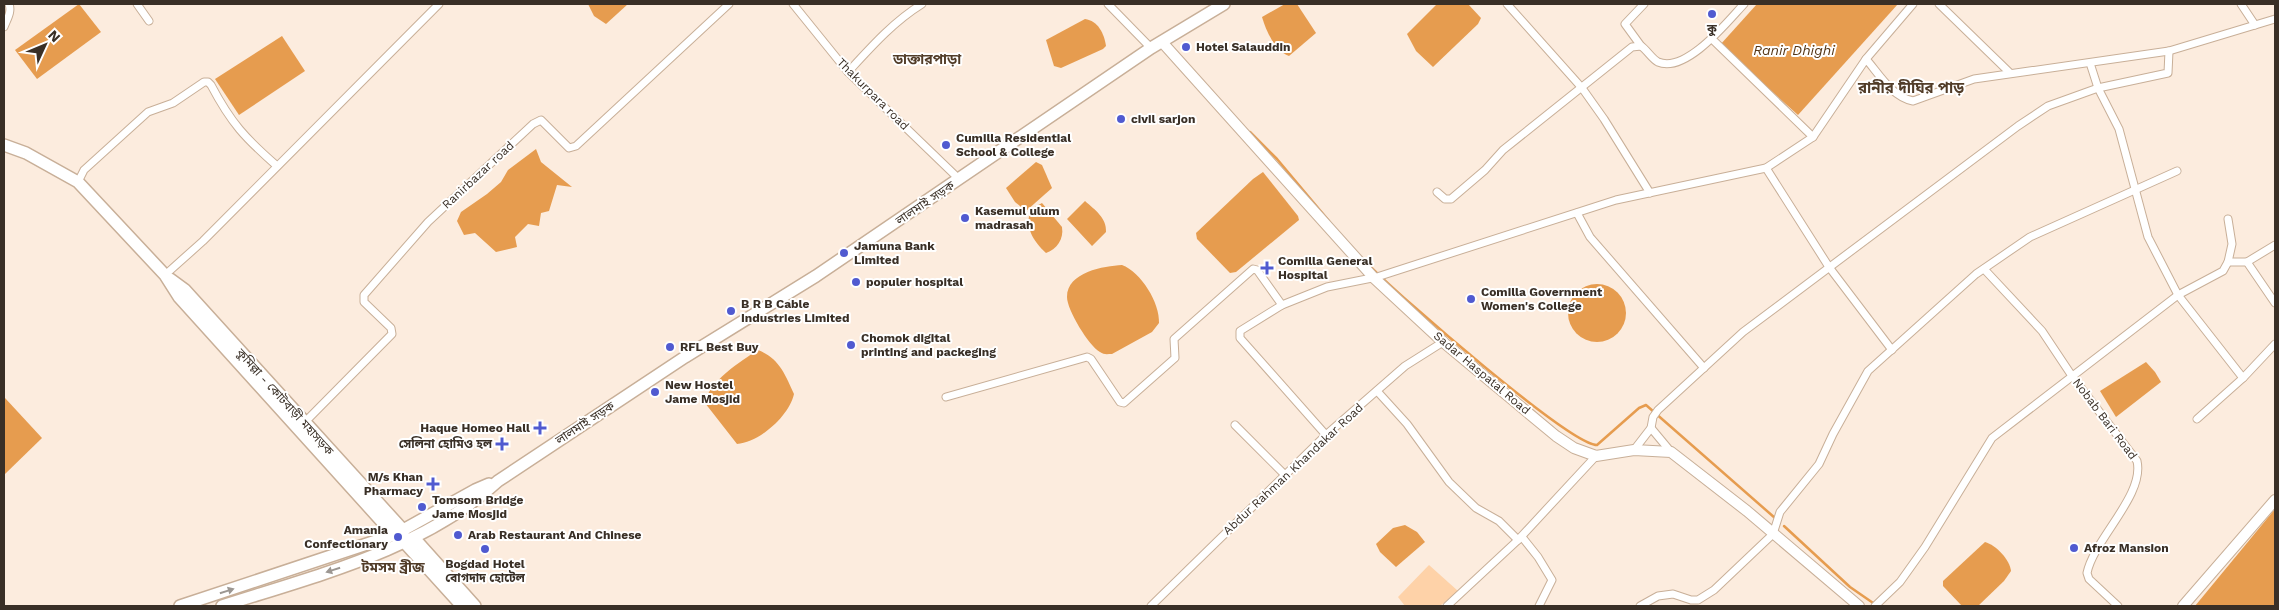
<svg xmlns="http://www.w3.org/2000/svg" width="2279" height="610" viewBox="0 0 2279 610" font-family="'Work Sans','Noto Sans Bengali',sans-serif">
<style>
.green{fill:#fed2a8}
.water{fill:#e69c4f}
.lines{fill:none;stroke-linecap:round;stroke-linejoin:round}
.stream{stroke:#e69c4f;stroke-width:2.5}
.street-casing{stroke:#c8af98;stroke-width:9}
.secondary-casing{stroke:#c8af98;stroke-width:12}
.primary-casing{stroke:#c8af98;stroke-width:14}
.street{stroke:#fff;stroke-width:7}
.secondary{stroke:#fff;stroke-width:10}
.primary{stroke:#fff;stroke-width:11}
.oneway{fill:#9c9792}
.poi-dot{fill:#505ad0;stroke:#fff;stroke-width:2}
.labels{text-anchor:middle;stroke-width:4;stroke-linejoin:round;paint-order:stroke}
.poi-label{font-size:12px;font-weight:bold;fill:#392f26;stroke:#fff;text-anchor:start}
.street-label{font-size:12px;fill:#392f26;stroke:#fff}
.water-label{font-size:14px;font-style:italic;fill:#553616;stroke:#fff}
.neighbourhood-label{font-size:14px;font-weight:bold;fill:#513c28;stroke:#fff}
.quarter-label{font-size:15px;font-weight:bold;fill:#513c28;stroke:#fff}
</style>
<rect width="100%" height="100%" fill="#fcecde"/>
<path class="green" d="M1429 565 1458 591 1440 606H1405L1398 597Z"/>
<g class="water">
<path d="M79 4 101 32 37 79 15 50Z"/>
<path d="M588 4H628L606 24 594 16Z"/>
<path d="M1285 4H1297L1316 33 1289 56C1275 51 1266 31 1262 17Z"/>
<path d="M1437 4H1468L1481 18 1478 24 1433 67 1416 51 1407 34Z"/>
<path d="M1757 4H1898L1798 115 1720 45Z"/>
<path d="M1085 19C1098 21 1104 33 1106 46L1103 49 1061 68 1054 66 1046 40Z"/>
<path d="M282 36 305 71 239 115 215 79Z"/>
<path d="M536 149 541 162 572 187 557 185 549 211 541 213 539 226 528 224 515 237 517 247 496 252 475 233 464 235 457 221 461 212 487 194 501 182 508 170Z"/>
<path d="M1036 162 1042 165 1052 188 1026 211 1015 202 1006 188Z"/>
<path d="M1263 172 1298 216 1299 220 1236 272 1230 273 1197 239 1196 233 1253 179Z"/>
<path d="M1085 201C1095 210 1107 218 1106 232L1092 246 1067 219Z"/>
<path d="M1042 203 1062 227C1064 239 1057 249 1046 253 1033 241 1024 227 1031 209Z"/>
<path d="M1122 265C1141 272 1160 303 1159 323L1152 332 1112 354C1107 354 1104 355 1100 352 1089 346 1067 310 1067 297 1067 272 1104 266 1122 265Z"/>
<circle cx="1597" cy="313" r="29"/>
<path d="M758 350C779 358 785 374 794 394 789 416 760 442 737 444L705 403C708 382 741 361 758 350Z"/>
<path d="M2146 362 2155 372 2161 382 2116 417 2100 391Z"/>
<path d="M5 398 42 438 4 475V399Z"/>
<path d="M2275 509V606H2195Z"/>
<path d="M1405 525 1417 532 1425 542 1396 567 1380 552 1376 544 1393 528Z"/>
<path d="M1985 542C1996 545 2010 560 2011 571L2004 581 1978 606H1962L1943 586V581Z"/>
</g>
<g class="lines">
<g class="stream">
<path d="M1250 132 1277 159 1329 221"/>
<path d="M1370 266C1397 294 1570 445 1597 445L1639 408 1646 405 1775 518"/>
<path d="M1784 526 1850 587 1876 605"/>
</g>
<defs>
<g id="street">
<path d="M137 4 149 21"/>
<path d="M793 4 848 72 959 179"/>
<path d="M1108 4 1151 48"/>
<path d="M1507 4 1582 88 1604 119 1650 193"/>
<path d="M1939 4 2010 73"/>
<path d="M2241 4 2255 25"/>
<path d="M4 27C7 19 12 12 9 4"/>
<path d="M1712 39 1813 137"/>
<path d="M1641 46 1625 24 1644 4"/>
<path d="M1866 59 1913 4"/>
<path d="M2090 63 2098 88 2119 129 2148 237 2178 295 2243 378"/>
<path d="M848 72C871 47 893 22 922 4"/>
<path d="M1766 168 1829 267 1892 350"/>
<path d="M78 182 84 170 148 112 173 103 204 82H208L211 85C231 123 245 138 277 166"/>
<path d="M1437 192 1445 199H1451L1485 170 1503 150 1632 47 1641 46C1647 50 1652 59 1658 62 1686 74 1728 21 1744 4"/>
<path d="M1577 213 1590 237 1704 368"/>
<path d="M2228 262H2247L2275 303"/>
<path d="M2247 262 2275 245"/>
<path d="M1984 269 2042 331 2072 376 2137 461C2145 495 2094 539 2087 573L2089 579 2118 606"/>
<path d="M165 275 203 241 439 4"/>
<path d="M1282 305 1240 331V338L1326 435"/>
<path d="M1377 391 1407 424 1449 482 1476 508 1499 521 1518 540"/>
<path d="M946 397 1087 357 1091 359 1120 402 1124 403 1175 358 1174 339 1253 269 1257 270 1282 305 1327 287 1377 277 1616 200 1766 168 1813 137 1866 59C1879 74 1892 97 1913 101L1974 79 2169 51 2275 19"/>
<path d="M2197 419 2243 378 2275 344"/>
<path d="M304 423 392 334 391 328 364 302V295L428 222 533 124 541 120 569 148 576 146 729 4"/>
<path d="M1235 425 1285 475"/>
<path d="M1651 428 1671 452"/>
<path d="M1634 450 1651 428 1653 417 1658 410 1743 332 2018 126 2048 106 2098 88 2168 73 2169 51"/>
<path d="M1522 537 1538 557 1552 580 1539 606"/>
<path d="M1151 606 1326 435 1405 366 1443 342"/>
<path d="M1447 606 1518 540 1596 456"/>
<path d="M1640 606 1658 596 1673 594 1691 600H1698L1714 590 1773 534 1780 512 1819 464 1833 434 1868 371 1976 274 2030 237 2177 171"/>
<path d="M1875 606 1900 582 1925 547 1992 438 2178 295 2223 271 2228 262 2232 244 2228 219"/>
</g>
<g id="secondary">
<path d="M1162 42 1374 278 1443 342 1556 436 1574 448 1596 456 1634 450 1671 452 1747 511 1859 606"/>
<path d="M2183 606 2275 500"/>
</g>
<g id="primary">
<path d="M4 145 26 153 78 182 165 275 179 297 394 535"/>
<path d="M170 279 185 290 404 531"/>
<path d="M414 538 475 606"/>
<path d="M405 543 462 606"/>
<path d="M180 606 394 535 475 490 489 484"/>
<path d="M222 606C315 576 425 549 498 481L685 357 816 276 1151 48 1224 4"/>
</g>
</defs>
<use href="#street" class="street-casing"/>
<use href="#secondary" class="secondary-casing"/>
<use href="#primary" class="primary-casing"/>
<use href="#street" class="street"/>
<use href="#secondary" class="secondary"/>
<use href="#primary" class="primary"/>
</g>
<defs><path id="oneway-solid" d="M-6-.8H1V-3.2L6.5 0L1 3.2V.8H-6Z" transform="scale(1.25)"/></defs>
<g class="oneway">
<use href="#oneway-solid" transform="translate(333 570) rotate(162)"/>
<use href="#oneway-solid" transform="translate(227 591) rotate(-18)"/>
</g>
<g class="poi-dot">
<circle cx="1712" cy="14" r="5"/>
<circle cx="1186" cy="47" r="5"/>
<circle cx="1121" cy="119" r="5"/>
<circle cx="946" cy="145" r="5"/>
<circle cx="965" cy="218" r="5"/>
<circle cx="844" cy="253" r="5"/>
<path d="M1264.5 260.5h5v5h5v5h-5v5h-5v-5h-5v-5h5z"/>
<circle cx="856" cy="282" r="5"/>
<circle cx="1471" cy="299" r="5"/>
<circle cx="731" cy="311" r="5"/>
<circle cx="851" cy="345" r="5"/>
<circle cx="670" cy="347" r="5"/>
<circle cx="655" cy="392" r="5"/>
<path d="M537.5 420.5h5v5h5v5h-5v5h-5v-5h-5v-5h5z"/>
<path d="M499.5 436.5h5v5h5v5h-5v5h-5v-5h-5v-5h5z"/>
<path d="M430.5 476.5h5v5h5v5h-5v5h-5v-5h-5v-5h5z"/>
<circle cx="422" cy="507" r="5"/>
<circle cx="458" cy="535" r="5"/>
<circle cx="398" cy="537" r="5"/>
<circle cx="2074" cy="548" r="5"/>
<circle cx="485" cy="549" r="5"/>
</g>
<g class="labels">
<g class="poi-label">
<text x="1712" y="33" text-anchor="middle">কু</text>
<text x="1196" y="51">Hotel Salauddin</text>
<text x="1131" y="123">civil sarjon</text>
<text x="956" y="142">Cumilla Residential<tspan x="956" dy="14">School &amp; College</tspan></text>
<text x="975" y="215">Kasemul ulum<tspan x="975" dy="14">madrasah</tspan></text>
<text x="854" y="250">Jamuna Bank<tspan x="854" dy="14">Limited</tspan></text>
<text x="1278" y="265">Comilla General<tspan x="1278" dy="14">Hospital</tspan></text>
<text x="866" y="286">populer hospital</text>
<text x="1481" y="296">Comilla Government<tspan x="1481" dy="14">Women's College</tspan></text>
<text x="741" y="308">B R B Cable<tspan x="741" dy="14">Industries Limited</tspan></text>
<text x="861" y="342">Chomok digital<tspan x="861" dy="14">printing and packeging</tspan></text>
<text x="680" y="351">RFL Best Buy</text>
<text x="665" y="389">New Hostel<tspan x="665" dy="14">Jame Mosjid</tspan></text>
<text x="530" y="432" text-anchor="end">Haque Homeo Hall</text>
<text x="492" y="448" text-anchor="end">সেলিনা হোমিও হল</text>
<text x="423" y="481" text-anchor="end">M/s Khan<tspan x="423" dy="14">Pharmacy</tspan></text>
<text x="432" y="504">Tomsom Bridge<tspan x="432" dy="14">Jame Mosjid</tspan></text>
<text x="388" y="534" text-anchor="end">Amania<tspan x="388" dy="14">Confectionary</tspan></text>
<text x="468" y="539">Arab Restaurant And Chinese</text>
<text x="2084" y="552">Afroz Mansion</text>
<text x="485" y="568" text-anchor="middle">Bogdad Hotel<tspan x="485" dy="14">বোগদাদ হোটেল</tspan></text>
</g>
<g class="street-label">
<text transform="translate(873 94) rotate(45)" y="4">Thakurpara road</text>
<text transform="translate(478 175) rotate(-43)" y="4">Ranirbazar road</text>
<text transform="translate(925 203) rotate(-34)" y="4">লালমাই সড়ক</text>
<text transform="translate(1482 373) rotate(40)" y="4">Sadar Haspatal Road</text>
<text transform="translate(285 402) rotate(48)" y="4">কুমিল্লা - কোটবাড়ী মহাসড়ক</text>
<text transform="translate(2105 419) rotate(53)" y="4">Nobab Bari Road</text>
<text transform="translate(585 423) rotate(-33)" y="4">লালমাই সড়ক</text>
<text transform="translate(1293 469) rotate(-43)" y="4">Abdur Rahman Khandakar Road</text>
</g>
<g class="water-label">
<text x="1794" y="55">Ranir Dhighi</text>
</g>
<g class="neighbourhood-label">
<text x="927" y="64">ডাক্তারপাড়া</text>
<text x="393" y="572">টমসম ব্রীজ</text>
</g>
<g class="quarter-label">
<text x="1911" y="93">রানীর দীঘির পাড়</text>
</g>
</g>
<rect width="2279" height="610" fill="none" stroke="#392f26" stroke-width="10"/>
<g transform="translate(45 45) rotate(46)" stroke="#ffffff" stroke-width="4" paint-order="stroke">
<path d="M0-4L9 19L0 12L-9 19Z" fill="#392f26"/>
<text y="-8" font-size="14" font-weight="bold" text-anchor="middle" fill="#392f26">N</text>
</g>
</svg>
